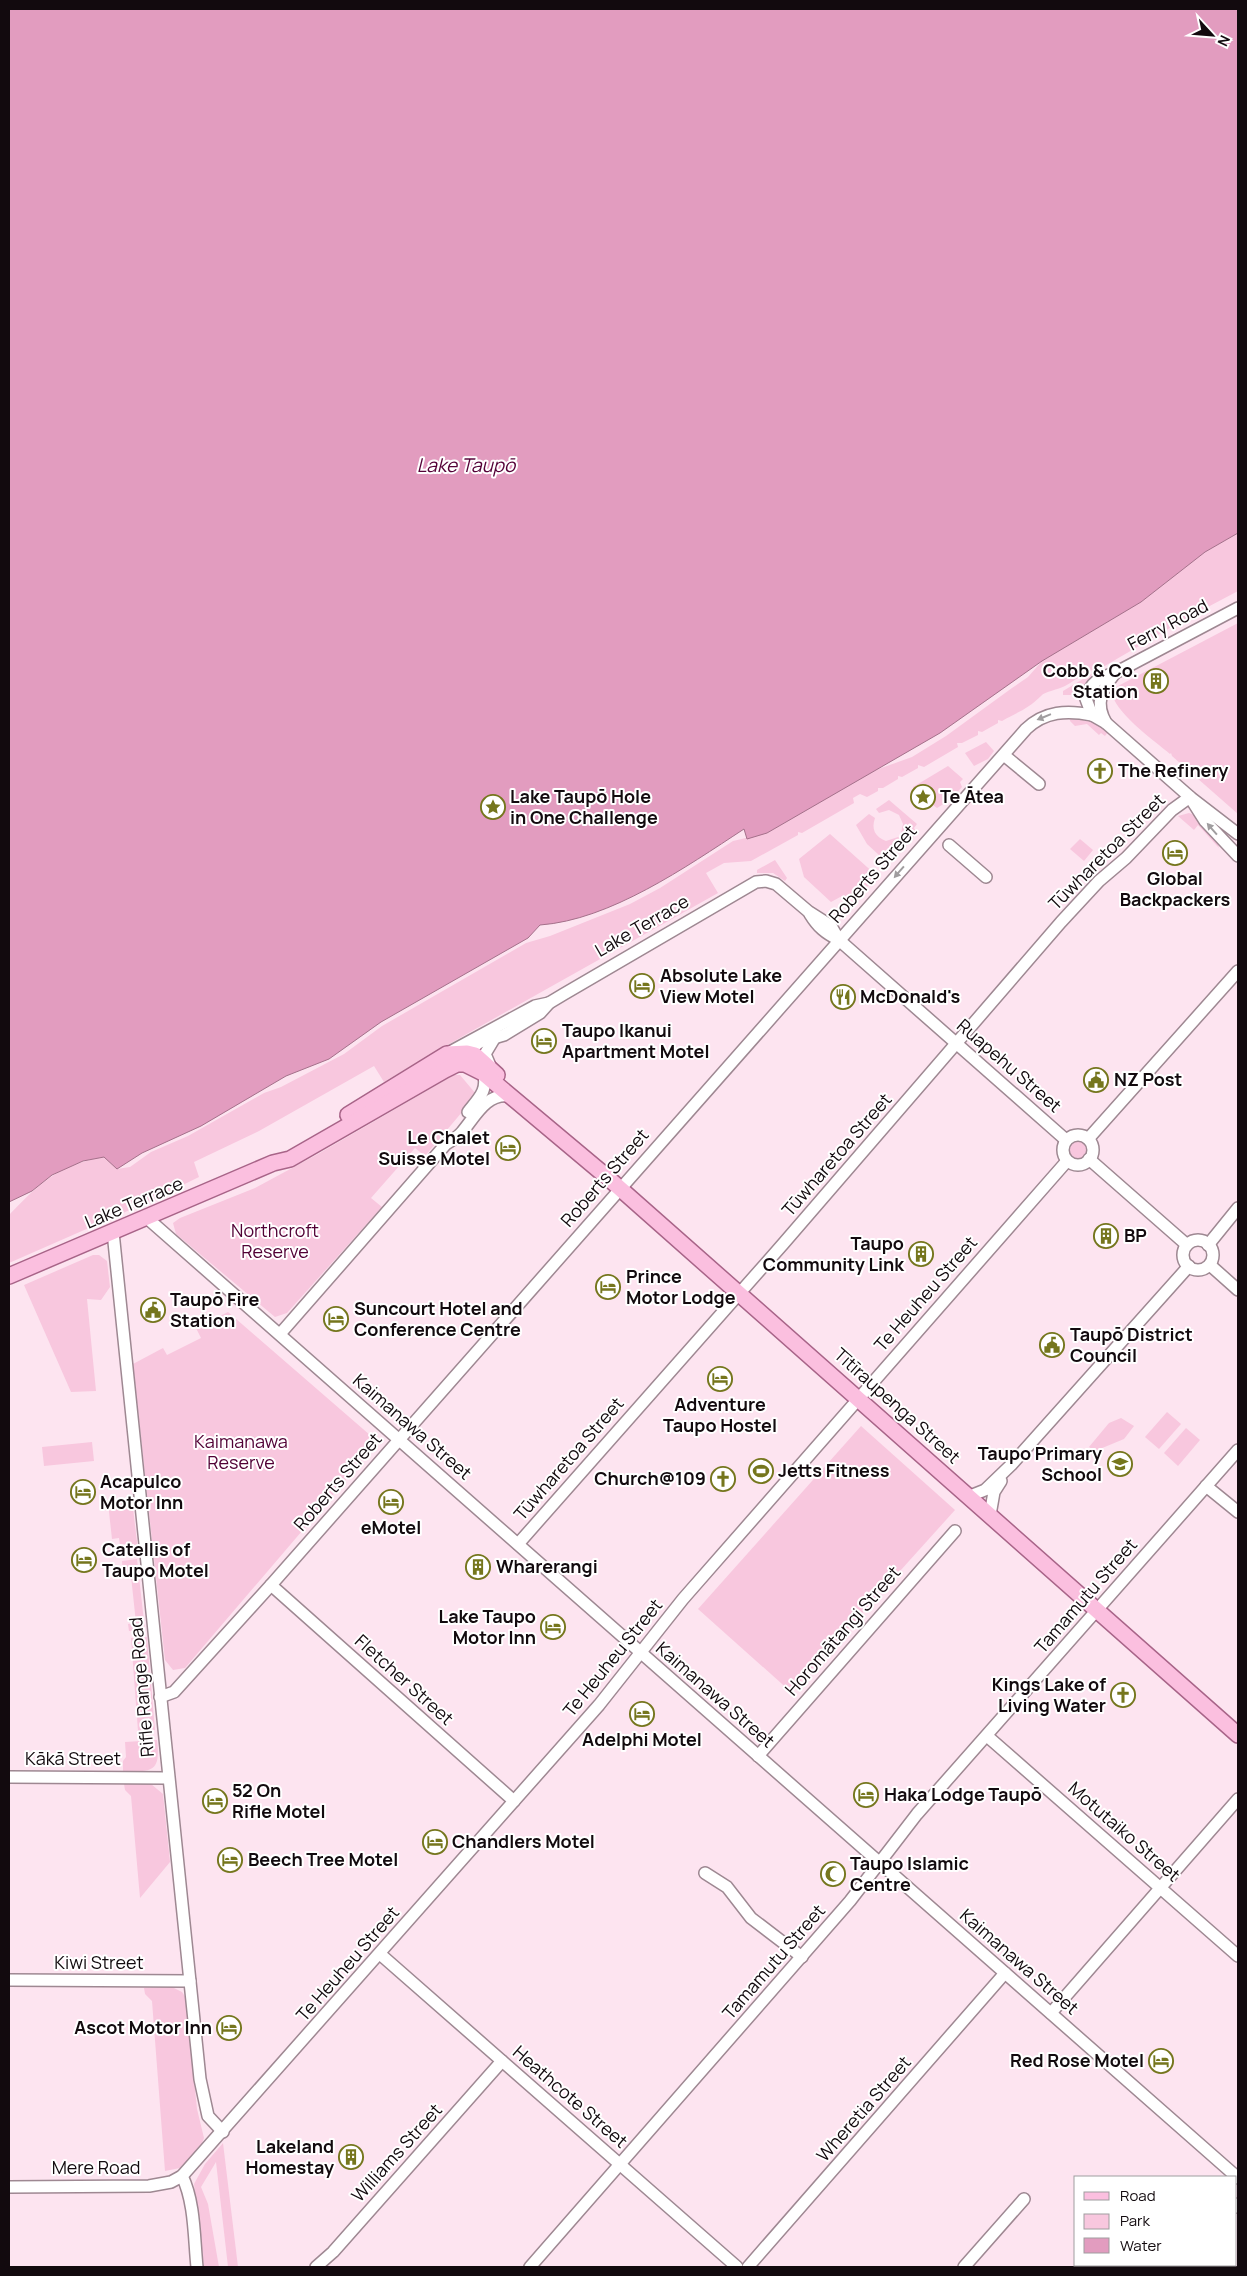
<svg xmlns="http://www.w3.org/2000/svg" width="1247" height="2276" viewBox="0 0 1247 2276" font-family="Manrope,sans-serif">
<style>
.green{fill:#f8c7de}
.water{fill:#e29cbf;stroke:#a4708a}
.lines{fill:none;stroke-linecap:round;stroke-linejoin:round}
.minor-casing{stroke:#9e8892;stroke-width:14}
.major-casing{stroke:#a86488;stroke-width:18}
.minor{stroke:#fff;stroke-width:11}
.major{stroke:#fbbfdf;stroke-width:15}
.oneway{fill:#a09d9f}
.labels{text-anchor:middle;stroke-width:4;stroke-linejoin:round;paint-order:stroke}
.street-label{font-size:18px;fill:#120a0e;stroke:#fff}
.poi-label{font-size:18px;font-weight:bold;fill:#120a0e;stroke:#fff;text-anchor:start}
.park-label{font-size:18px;fill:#510035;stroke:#fff}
.water-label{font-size:19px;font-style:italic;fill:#540037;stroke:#fff}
</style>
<rect width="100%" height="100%" fill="#fde4f0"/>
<g class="green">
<path d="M1238 533V591L1187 618 1103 667C1088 669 1078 679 1065 686 1058 690 1045 691 1041 696 1028 709 1018 712 1002 721L998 720V723L982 732 978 731V735L962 743H957L958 747 924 767 918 765V768L902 777 898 776V779L883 788H878V791L867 797 860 794 853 798 854 803 802 833 798 832V835L751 861 724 863 706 873 718 893C607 956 494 1017 384 1082L374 1066 259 1131 194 1162 199 1177 148 1202 9 1263V1215C40 1183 58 1165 104 1157L117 1169 130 1167 151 1152 188 1136 264 1093 281 1087 344 1054 382 1026 526 943 550 936 630 904 660 888 733 841 767 833 873 771 912 757 946 736 1012 688 1028 677 1042 661 1141 602 1205 552Z"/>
<path d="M1238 623V814L1172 756 1171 753 1170 754C1155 741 1112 711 1112 691L1118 686Z"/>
<path d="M1093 673 1084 685 1081 695H1063V691Z"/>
<path d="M1071 715 1088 718 1108 732 1105 736 1101 733 1099 735 1087 724 1075 726 1070 721Z"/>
<path d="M986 742 994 751 988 759 974 766 965 753Z"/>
<path d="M948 766 963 779 960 782 962 787 950 800 937 808 933 805 925 809 913 787Z"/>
<path d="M889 800 917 824 914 828 917 833 910 841 901 833 903 824 899 815 889 810 879 813 876 809Z"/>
<path d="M1189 813C1200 816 1217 836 1219 848L1198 825 1194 830 1178 816Z"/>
<path d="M869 814 875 818C871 829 875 837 886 841L898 837 907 845 893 852 888 850 879 855 867 844 856 825Z"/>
<path d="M830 834 876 875 879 880 847 898 842 896 831 902 804 877 799 859Z"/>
<path d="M1080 839 1093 850 1084 861 1070 849Z"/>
<path d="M775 860 787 878 785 881 773 873H757V870Z"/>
<path d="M454 1075H460L476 1094 473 1099 425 1156 415 1148 371 1198 382 1207 287 1313 275 1317 176 1234 173 1223 180 1218 255 1188 318 1154Z"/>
<circle cx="1078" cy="1150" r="9"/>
<path d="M93 1255H99L107 1261 110 1287 101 1300 87 1299 96 1391 71 1392 24 1285Z"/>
<path d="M228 1312 378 1442 185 1668 173 1670 165 1660 133 1364 163 1348 167 1355 201 1338 196 1328Z"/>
<path d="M1167 1412 1181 1424 1159 1449 1145 1437Z"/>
<path d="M1121 1418 1134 1426 1124 1439 1095 1451 1089 1447 1109 1423Z"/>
<path d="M861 1426 955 1510 791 1692 698 1609Z"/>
<path d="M1186 1428 1200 1440 1178 1466 1164 1453Z"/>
<path d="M92 1442 94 1461 44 1466 42 1447Z"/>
<path d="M132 1500 138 1550 121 1552 119 1538 112 1539 108 1503Z"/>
<path d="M137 1559 145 1630 129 1631 128 1624 136 1623 131 1576H123L122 1561Z"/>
<path d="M147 1637 155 1730 138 1731 131 1638Z"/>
<path d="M157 1740C161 1773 152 1771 123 1772V1761L126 1757 125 1742Z"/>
<path d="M124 1784H151L163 1794 170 1862 140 1898 131 1796 125 1790Z"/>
<path d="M172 1987 182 1992 186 1998 197 2109 204 2138 200 2148 180 2168 165 2171 152 2001 145 1994 144 1988Z"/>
<path d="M223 2143 238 2267H228L216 2162 201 2187 208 2204 219 2267H204L194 2184 205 2164Z"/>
</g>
<path class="water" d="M9 9H1238V533L1205 552 1141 602 1042 661 940 733 767 833 747 839 744 829C686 867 610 920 540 925L528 938 381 1022 329 1059 286 1076 201 1126 142 1153 117 1169 104 1157 83 1161 52 1175 32 1191 9 1202Z"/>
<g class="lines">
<defs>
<g id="minor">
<path d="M1238 608 1115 673C1100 677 1089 683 1086 699L1092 715 1106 723 1190 797 1238 834"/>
<path d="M1106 723C1094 702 1102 690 1115 673"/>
<path d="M1005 756 1039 784"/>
<path d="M1191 799 1205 821 1238 856"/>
<path d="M949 845 986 877"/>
<path d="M810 914C818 927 825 933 839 940L1066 1140"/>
<path d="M450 1052 535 1006 549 1003"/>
<path d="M463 1055 480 1042 504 1035 540 1013 549 1003 564 994 756 882 766 881 776 884 809 912 831 926 839 940"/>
<path d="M491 1068 485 1054 494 1039"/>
<path d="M468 1112C478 1099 489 1090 483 1073"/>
<circle cx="1078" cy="1150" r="15"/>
<path d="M1088 1139 1238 971"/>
<path d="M1089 1159 1187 1245"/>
<path d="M147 1218 1238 2178"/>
<path d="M113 1232 200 2079 208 2116 223 2132"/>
<circle cx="1198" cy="1255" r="15"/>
<path d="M1208 1245 1238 1208"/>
<path d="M1210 1265 1238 1290"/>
<path d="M280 1334 446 1144C452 1140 458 1137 462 1132 475 1117 486 1093 509 1096"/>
<path d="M1206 1486 1238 1512"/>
<path d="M970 1496 985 1490 1011 1465 1189 1266"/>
<path d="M990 1515 994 1492 1001 1481"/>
<path d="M518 1544 783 1244 1061 922 1099 881 1126 858 1172 810 1190 797"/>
<path d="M271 1585 514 1801"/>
<path d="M160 1697 174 1692 271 1585 1026 729C1045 711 1067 710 1092 715"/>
<path d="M987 1736 1238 1956"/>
<path d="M758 1756 955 1531"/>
<path d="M9 1777 168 1778"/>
<path d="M705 1873 727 1887 751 1918 802 1957"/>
<path d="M380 1954 737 2267"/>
<path d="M9 1980 190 1981"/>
<path d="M1051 2013 1238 1799"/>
<path d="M182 2176C195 2202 194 2239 197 2267"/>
<path d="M9 2187 149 2186 171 2182 182 2176 599 1705 683 1599 1067 1161"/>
<path d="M1236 2207 1238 2204"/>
<path d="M316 2267 333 2252 502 2061"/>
<path d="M530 2267 850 1901 917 1814 1238 1450"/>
<path d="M748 2267 1005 1973"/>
<path d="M964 2267 1024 2199"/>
<path d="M1183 2267 1185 2265"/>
</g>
<g id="major">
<path d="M348 1115 447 1054 467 1053 475 1055 497 1075"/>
<path d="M9 1276 273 1163 290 1159 445 1070 457 1064H465L483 1073 607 1177 1238 1735"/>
</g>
</defs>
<use href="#minor" class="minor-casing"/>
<use href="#major" class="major-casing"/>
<use href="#minor" class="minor"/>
<use href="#major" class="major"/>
</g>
<defs><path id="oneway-solid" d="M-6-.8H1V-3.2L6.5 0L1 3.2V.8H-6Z" transform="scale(1.25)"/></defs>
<g class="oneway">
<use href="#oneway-solid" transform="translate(1044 717) rotate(158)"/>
<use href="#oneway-solid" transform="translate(1212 829) rotate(-131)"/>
<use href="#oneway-solid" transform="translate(899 872) rotate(131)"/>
</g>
<defs>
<symbol id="building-ring" viewBox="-11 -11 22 22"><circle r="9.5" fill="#fff" stroke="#75761d" stroke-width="1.5"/><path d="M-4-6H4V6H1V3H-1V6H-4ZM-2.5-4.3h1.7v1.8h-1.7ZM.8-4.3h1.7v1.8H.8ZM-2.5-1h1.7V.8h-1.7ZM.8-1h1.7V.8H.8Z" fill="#75761d"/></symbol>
<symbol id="church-ring" viewBox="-11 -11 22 22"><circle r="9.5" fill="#fff" stroke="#75761d" stroke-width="1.5"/><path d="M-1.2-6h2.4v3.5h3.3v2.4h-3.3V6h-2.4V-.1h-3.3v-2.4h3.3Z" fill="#75761d"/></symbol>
<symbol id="sight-ring" viewBox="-11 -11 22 22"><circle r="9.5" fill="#fff" stroke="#75761d" stroke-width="1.5"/><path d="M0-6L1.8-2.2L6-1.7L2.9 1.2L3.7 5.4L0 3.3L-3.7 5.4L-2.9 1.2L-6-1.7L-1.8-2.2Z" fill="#75761d"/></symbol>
<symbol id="hotel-ring" viewBox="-11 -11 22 22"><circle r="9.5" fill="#fff" stroke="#75761d" stroke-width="1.5"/><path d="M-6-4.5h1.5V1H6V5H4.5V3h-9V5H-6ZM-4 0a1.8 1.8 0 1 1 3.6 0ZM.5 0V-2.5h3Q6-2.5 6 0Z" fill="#75761d"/></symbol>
<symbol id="restaurant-ring" viewBox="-11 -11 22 22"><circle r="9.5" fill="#fff" stroke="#75761d" stroke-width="1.5"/><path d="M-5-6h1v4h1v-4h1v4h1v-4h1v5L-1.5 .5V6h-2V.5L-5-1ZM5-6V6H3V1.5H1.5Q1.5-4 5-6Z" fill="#75761d"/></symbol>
<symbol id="civic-ring" viewBox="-11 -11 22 22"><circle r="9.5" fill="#fff" stroke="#75761d" stroke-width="1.5"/><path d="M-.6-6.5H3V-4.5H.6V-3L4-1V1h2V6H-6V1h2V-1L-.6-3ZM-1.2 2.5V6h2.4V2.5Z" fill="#75761d"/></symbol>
<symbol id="school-ring" viewBox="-11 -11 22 22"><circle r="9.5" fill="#fff" stroke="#75761d" stroke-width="1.5"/><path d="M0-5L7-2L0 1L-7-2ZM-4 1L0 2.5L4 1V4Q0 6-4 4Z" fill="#75761d"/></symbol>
<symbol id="stadium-ring" viewBox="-11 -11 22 22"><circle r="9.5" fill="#fff" stroke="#75761d" stroke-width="1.5"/><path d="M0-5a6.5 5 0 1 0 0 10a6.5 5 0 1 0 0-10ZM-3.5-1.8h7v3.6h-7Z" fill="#75761d"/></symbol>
<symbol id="mosque-ring" viewBox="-11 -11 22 22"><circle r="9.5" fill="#fff" stroke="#75761d" stroke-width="1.5"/><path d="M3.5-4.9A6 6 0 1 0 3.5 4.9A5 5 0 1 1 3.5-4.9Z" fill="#75761d"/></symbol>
</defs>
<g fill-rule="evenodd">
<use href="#building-ring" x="1142" y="667" width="28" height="28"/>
<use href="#church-ring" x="1086" y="757" width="28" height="28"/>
<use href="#sight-ring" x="909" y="783" width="28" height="28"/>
<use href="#sight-ring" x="479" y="793" width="28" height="28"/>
<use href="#hotel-ring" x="1161" y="839" width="28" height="28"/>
<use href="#hotel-ring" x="628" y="972" width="28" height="28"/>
<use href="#restaurant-ring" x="829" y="983" width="28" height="28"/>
<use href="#hotel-ring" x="530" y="1027" width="28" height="28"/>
<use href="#civic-ring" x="1082" y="1066" width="28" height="28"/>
<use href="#hotel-ring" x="494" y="1134" width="28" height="28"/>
<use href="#building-ring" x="1092" y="1222" width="28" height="28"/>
<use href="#building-ring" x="907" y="1240" width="28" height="28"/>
<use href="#hotel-ring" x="594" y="1273" width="28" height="28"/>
<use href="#civic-ring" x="139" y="1296" width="28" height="28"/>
<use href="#hotel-ring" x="322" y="1305" width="28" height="28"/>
<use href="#civic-ring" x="1038" y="1331" width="28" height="28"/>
<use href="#hotel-ring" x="706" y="1365" width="28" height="28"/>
<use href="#school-ring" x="1106" y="1450" width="28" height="28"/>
<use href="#stadium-ring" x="747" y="1457" width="28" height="28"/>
<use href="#church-ring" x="709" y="1465" width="28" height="28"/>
<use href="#hotel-ring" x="69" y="1478" width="28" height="28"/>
<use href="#hotel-ring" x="377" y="1488" width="28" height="28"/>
<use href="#hotel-ring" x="70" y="1546" width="28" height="28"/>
<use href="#building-ring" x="464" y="1553" width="28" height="28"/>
<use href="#hotel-ring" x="539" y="1613" width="28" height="28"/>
<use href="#church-ring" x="1109" y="1681" width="28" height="28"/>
<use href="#hotel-ring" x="628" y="1700" width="28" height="28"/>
<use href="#hotel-ring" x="852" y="1781" width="28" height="28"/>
<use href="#hotel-ring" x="201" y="1787" width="28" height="28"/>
<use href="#hotel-ring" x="421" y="1828" width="28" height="28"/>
<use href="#hotel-ring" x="216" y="1846" width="28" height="28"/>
<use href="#mosque-ring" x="819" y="1860" width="28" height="28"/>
<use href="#hotel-ring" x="215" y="2014" width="28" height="28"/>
<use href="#hotel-ring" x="1147" y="2047" width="28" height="28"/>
<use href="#building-ring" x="337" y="2143" width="28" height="28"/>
</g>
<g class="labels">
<g class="street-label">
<text transform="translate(1168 625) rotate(-28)" y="6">Ferry Road</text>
<text transform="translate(1107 852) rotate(-45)" y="6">Tūwharetoa Street</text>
<text transform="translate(873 874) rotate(-49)" y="6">Roberts Street</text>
<text transform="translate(642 926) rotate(-30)" y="6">Lake Terrace</text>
<text transform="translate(1009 1066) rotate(41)" y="6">Ruapehu Street</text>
<text transform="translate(837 1155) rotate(-49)" y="6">Tūwharetoa Street</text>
<text transform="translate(605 1178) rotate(-49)" y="6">Roberts Street</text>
<text transform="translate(134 1203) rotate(-23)" y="6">Lake Terrace</text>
<text transform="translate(926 1294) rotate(-49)" y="6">Te Heuheu Street</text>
<text transform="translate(897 1406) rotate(42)" y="6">Tītīraupenga Street</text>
<text transform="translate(412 1427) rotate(41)" y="6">Kaimanawa Street</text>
<text transform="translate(569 1459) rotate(-49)" y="6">Tūwharetoa Street</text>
<text transform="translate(338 1482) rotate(-49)" y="6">Roberts Street</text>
<text transform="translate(1086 1596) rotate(-49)" y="6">Tamamutu Street</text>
<text transform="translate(843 1631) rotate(-49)" y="6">Horomātangi Street</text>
<text transform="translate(613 1658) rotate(-51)" y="6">Te Heuheu Street</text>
<text transform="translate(404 1680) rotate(42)" y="6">Fletcher Street</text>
<text transform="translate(142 1687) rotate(-95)" y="6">Rifle Range Road</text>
<text transform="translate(715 1695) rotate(41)" y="6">Kaimanawa Street</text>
<text x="73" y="1765">Kākā Street</text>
<text transform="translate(1124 1832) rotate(41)" y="6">Motutaiko Street</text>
<text transform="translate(774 1962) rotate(-49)" y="6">Tamamutu Street</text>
<text transform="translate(1019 1962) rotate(41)" y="6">Kaimanawa Street</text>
<text x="99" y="1969">Kiwi Street</text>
<text transform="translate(348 1964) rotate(-49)" y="6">Te Heuheu Street</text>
<text transform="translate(570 2097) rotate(41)" y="6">Heathcote Street</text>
<text transform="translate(864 2109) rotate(-49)" y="6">Wheretia Street</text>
<text transform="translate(397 2153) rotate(-48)" y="6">Williams Street</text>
<text x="96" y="2174">Mere Road</text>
</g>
<g class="poi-label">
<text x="1138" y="677" text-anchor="end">Cobb &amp; Co.<tspan x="1138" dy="21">Station</tspan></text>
<text x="1118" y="777">The Refinery</text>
<text x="510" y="803">Lake Taupō Hole<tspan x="510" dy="21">in One Challenge</tspan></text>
<text x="940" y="803">Te Ātea</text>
<text x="1175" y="885" text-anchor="middle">Global<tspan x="1175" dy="21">Backpackers</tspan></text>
<text x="660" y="982">Absolute Lake<tspan x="660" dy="21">View Motel</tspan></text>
<text x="860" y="1003">McDonald's</text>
<text x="562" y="1037">Taupo Ikanui<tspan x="562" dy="21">Apartment Motel</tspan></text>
<text x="1114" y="1086">NZ Post</text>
<text x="490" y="1144" text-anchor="end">Le Chalet<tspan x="490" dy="21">Suisse Motel</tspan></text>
<text x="1124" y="1242">BP</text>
<text x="904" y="1250" text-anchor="end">Taupo<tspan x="904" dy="21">Community Link</tspan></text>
<text x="626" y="1283">Prince<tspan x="626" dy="21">Motor Lodge</tspan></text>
<text x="170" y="1306">Taupō Fire<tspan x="170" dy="21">Station</tspan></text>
<text x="354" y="1315">Suncourt Hotel and<tspan x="354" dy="21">Conference Centre</tspan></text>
<text x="1070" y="1341">Taupō District<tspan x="1070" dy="21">Council</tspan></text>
<text x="720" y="1411" text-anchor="middle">Adventure<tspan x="720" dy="21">Taupo Hostel</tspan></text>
<text x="1102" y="1460" text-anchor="end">Taupo Primary<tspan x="1102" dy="21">School</tspan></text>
<text x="778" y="1477">Jetts Fitness</text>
<text x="706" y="1485" text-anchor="end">Church@109</text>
<text x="100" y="1488">Acapulco<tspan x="100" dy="21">Motor Inn</tspan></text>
<text x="391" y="1534" text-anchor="middle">eMotel</text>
<text x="102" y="1556">Catellis of<tspan x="102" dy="21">Taupo Motel</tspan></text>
<text x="496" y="1573">Wharerangi</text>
<text x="536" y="1623" text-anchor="end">Lake Taupo<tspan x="536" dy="21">Motor Inn</tspan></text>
<text x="1106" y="1691" text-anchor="end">Kings Lake of<tspan x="1106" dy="21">Living Water</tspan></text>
<text x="642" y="1746" text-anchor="middle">Adelphi Motel</text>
<text x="232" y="1797">52 On<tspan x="232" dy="21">Rifle Motel</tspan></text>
<text x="884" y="1801">Haka Lodge Taupō</text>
<text x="452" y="1848">Chandlers Motel</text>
<text x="248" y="1866">Beech Tree Motel</text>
<text x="850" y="1870">Taupo Islamic<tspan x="850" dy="21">Centre</tspan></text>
<text x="212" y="2034" text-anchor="end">Ascot Motor Inn</text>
<text x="1144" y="2067" text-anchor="end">Red Rose Motel</text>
<text x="334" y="2153" text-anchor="end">Lakeland<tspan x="334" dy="21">Homestay</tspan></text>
</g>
<g class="park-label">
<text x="275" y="1237">Northcroft<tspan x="275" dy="21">Reserve</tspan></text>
<text x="241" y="1448">Kaimanawa<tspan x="241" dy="21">Reserve</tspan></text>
</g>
<g class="water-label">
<text x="466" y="472">Lake Taupō</text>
</g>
</g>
<rect width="1247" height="2276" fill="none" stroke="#120a0e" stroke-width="20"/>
<rect x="1074" y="2176" width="162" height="90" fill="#ffffff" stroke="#a09d9f"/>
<rect x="1084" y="2192" width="25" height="8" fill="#fbbfdf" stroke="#a09d9f"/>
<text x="1120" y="2201" font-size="15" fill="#120a0e">Road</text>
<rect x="1084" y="2214" width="25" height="15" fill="#f8c7de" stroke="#a09d9f"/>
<text x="1120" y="2226" font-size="15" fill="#120a0e">Park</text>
<rect x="1084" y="2238" width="25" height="15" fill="#e29cbf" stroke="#a09d9f"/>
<text x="1120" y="2251" font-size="15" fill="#120a0e">Water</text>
<g transform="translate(1212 35) rotate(116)" stroke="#ffffff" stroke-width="4" paint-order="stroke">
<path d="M0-4L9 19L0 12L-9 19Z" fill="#120a0e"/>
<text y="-8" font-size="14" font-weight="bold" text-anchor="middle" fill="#120a0e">N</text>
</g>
</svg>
